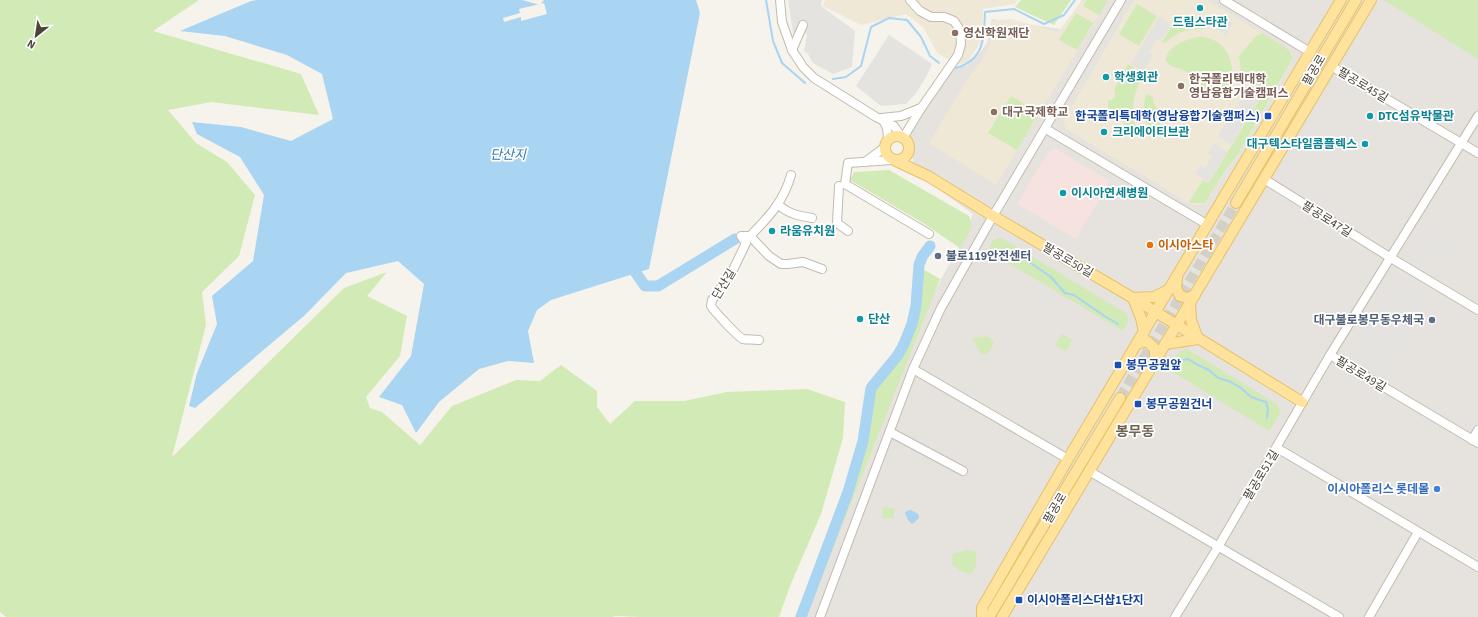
<svg xmlns="http://www.w3.org/2000/svg" width="1478" height="617" viewBox="0 0 1478 617" font-family="'Source Sans 3','Noto Sans KR',sans-serif">
<style>
.industrial{fill:#e6e2dd}
.education{fill:#efe8d6}
.medical{fill:#f6e3e0}
.green{fill:#d2eab5}
.parking{fill:#e5e3e0}
.water{fill:#a9d4f2}
.pier{fill:#f6f3ec}
.lines{fill:none;stroke-linecap:round;stroke-linejoin:round}
.stream{stroke:#a9d4f2;stroke-width:2}
.river{stroke:#a9d4f2;stroke-width:11}
.major-tunnel{stroke:#d4d0c8;stroke-width:10;stroke-dasharray:10 5;stroke-linecap:butt}
.minor-casing{stroke:#c2bbae;stroke-width:10}
.major-casing{stroke:#e6c16a;stroke-width:12}
.minor{stroke:#fff;stroke-width:8}
.major{stroke:#ffe39c;stroke-width:10}
.culture-dot{fill:#0f9aa8;stroke:#fff;stroke-width:1.5}
.education-dot{fill:#8d6e63;stroke:#fff;stroke-width:1.5}
.transit-dot{fill:#1a4fb4;stroke:#fff;stroke-width:1.5}
.food-dot{fill:#e8710a;stroke:#fff;stroke-width:1.5}
.service-dot{fill:#5c6f8a;stroke:#fff;stroke-width:1.5}
.shop-dot{fill:#3f7fe0;stroke:#fff;stroke-width:1.5}
.labels{text-anchor:middle;stroke-width:3.5;stroke-linejoin:round;paint-order:stroke}
.culture-label{font-size:12px;font-weight:bold;fill:#0d838f;stroke:#fff;text-anchor:start}
.education-label{font-size:12px;font-weight:bold;fill:#785e54;stroke:#fff;text-anchor:start}
.street-label{font-size:12px;fill:#4b4439;stroke:#fff}
.transit-label{font-size:12px;font-weight:bold;fill:#164399;stroke:#fff;text-anchor:start}
.food-label{font-size:12px;font-weight:bold;fill:#c56008;stroke:#fff;text-anchor:start}
.service-label{font-size:12px;font-weight:bold;fill:#4e5e75;stroke:#fff;text-anchor:start}
.shop-label{font-size:12px;font-weight:bold;fill:#366cbe;stroke:#fff;text-anchor:end}
.water-label{font-size:13px;font-style:italic;fill:#2e7ab2;stroke:#fff}
.quarter-label{font-size:14px;font-weight:bold;fill:#6e6250;stroke:#fff}
</style>
<rect width="100%" height="100%" fill="#f6f3ec"/>
<path class="industrial" d="M1082 0H1478V617H805L929 304 941 279 958 249 960 241 973 214 914 172 910 135 950 72 956 68 966 66 979 54 987 43 992 19 1061 29Z"/>
<g class="education">
<path d="M825 0H1018L1015 4 983 9 982 40 967 62 957 65 950 60 938 54 923 27 906 14 861 25 823 6Z"/>
<path d="M1083 0H1108L996 185 929 143 967 80 981 61 990 44 992 21 1011 19 1058 32Z"/>
<path d="M1134 0H1207L1290 50 1294 58 1236 159 1225 172 1205 204 1192 205 1066 129 1063 121Z"/>
</g>
<path class="medical" d="M1056 149 1110 181 1076 239 1017 204 1048 152Z"/>
<g class="green">
<path d="M0 0H199L153 31 301 74 319 115 211 102 168 110 196 143 227 162 255 195 239 256 202 292 206 325 172 457 344 288 387 272 367 296 407 316 400 356 366 397 370 408 382 412 420 445 452 406 516 380 540 381 561 365 597 391V407L610 424 635 401H684L727 392 807 389 845 402 843 438 821 514 790 586 779 617H642L615 616 612 617H6L0 612Z"/>
<path d="M1021 0H1071L1054 25 1015 7Z"/>
<path d="M1086 0H1108L1099 15 1083 6Z"/>
<path d="M1384 0H1478V59Z"/>
<path d="M1137 4 1157 16 1139 46 1119 34Z"/>
<path d="M1076 13 1093 23 1077 50 1059 40Z"/>
<path d="M1186 18 1206 29C1187 29 1180 30 1165 43L1162 42 1176 19Z"/>
<path d="M1262 33 1289 50 1293 58 1237 156 1224 172 1205 203H1192L1189 202 1203 180 1209 183 1261 97 1258 95 1261 90 1244 80 1241 71 1239 56 1256 36Z"/>
<path d="M1201 37C1224 38 1236 60 1231 82 1230 87 1228 92 1223 95 1207 96 1198 78 1185 71 1179 67 1170 68 1166 61 1165 47 1189 37 1201 37Z"/>
<path d="M1128 64 1133 67 1134 69 1144 73C1134 92 1128 112 1138 132L1134 129 1132 131C1121 125 1126 113 1108 108V101C1114 100 1118 94 1114 89Z"/>
<path d="M1146 94 1153 97C1153 107 1158 109 1166 114L1154 133C1141 123 1143 108 1146 94Z"/>
<path d="M1011 96 1039 113 1017 150 988 133Z"/>
<path d="M889 170 969 216 972 227 960 248 923 223 850 180 854 172Z"/>
<path d="M997 238 1003 239 1127 314 1128 322 1123 331 988 251 993 241Z"/>
<path d="M921 268 940 279 806 617H795L834 527 872 392 908 345 918 309Z"/>
<path d="M1062 334 1072 340 1069 347 1065 351 1055 345Z"/>
<path d="M989 337 994 343 989 352 982 355 972 338Z"/>
<path d="M1187 349 1278 405 1280 414 1269 431 1168 369 1179 352Z"/>
<path d="M883 507 894 508V518H882Z"/>
<path d="M967 550 975 551C978 561 977 565 971 574L962 572 952 564 953 554Z"/>
</g>
<g class="parking">
<path d="M788 0H822L821 6 855 31 852 67 833 74 813 63 808 54 804 51 807 36 803 26 793 48V32Z"/>
<path d="M1159 16 1171 24 1161 41 1157 38 1149 52 1153 55 1143 72 1131 64Z"/>
<path d="M1223 17 1233 23 1226 35 1216 29Z"/>
<path d="M889 35 932 64 926 77 916 93 906 104 881 106 856 86Z"/>
<path d="M1247 89 1260 97 1231 145 1218 136 1229 118 1234 121 1241 109 1237 106Z"/>
<path d="M1214 143 1227 152 1209 182 1195 174 1201 165 1205 168 1212 156 1208 153Z"/>
<path d="M1427 232 1453 248 1443 265 1417 250Z"/>
<path d="M1401 282 1430 300 1383 375 1352 357V353L1393 285Z"/>
</g>
<g class="water">
<path d="M257 0H522L540 5 544 0H696L700 13 649 269 551 300 537 310 528 331 534 363 508 361 479 369 439 402 416 433 402 405 379 397 411 356 424 284 398 261 346 273 305 315 195 408 189 406 197 373 217 324 212 296 253 261 264 195 240 157 197 134 192 122 241 127 291 141 333 119 322 74 287 55 225 36 180 31 251 1Z"/>
<path d="M911 510 918 514 919 518 915 522 912 524 908 520 905 513 907 511Z"/>
</g>
<path class="pier" d="M544 3 547 14 521 21V17L504 22 503 18 520 13 519 9Z"/>
<g class="lines">
<g class="stream">
<path d="M766 0 773 41 782 63 805 83"/>
<path d="M956 68C985 59 984 38 985 12L1014 9 1044 24 1064 15 1075 0"/>
<path d="M833 79 846 77 861 66 871 27 889 18 907 20 921 37 930 56 939 63"/>
<path d="M1018 258 1025 259 1051 277 1065 293 1074 295 1103 315 1118 324"/>
<path d="M1183 360 1188 359 1198 365 1209 370 1218 378 1229 381 1241 388 1251 397 1266 402 1268 409 1267 418"/>
</g>
<g class="river">
<path d="M636 273 645 286H658L735 239"/>
<path d="M801 617 848 492 863 441 871 388 898 355 904 344 912 324 916 306 919 265 922 257 930 246"/>
</g>
<path class="major-tunnel" d="M1120 398 1236 203"/>
<defs>
<g id="minor">
<path d="M780 0 782 22 792 50 803 67 814 78 876 117 894 126 901 136"/>
<path d="M1224 0 1310 52"/>
<path d="M792 50 803 25"/>
<path d="M1331 66 1478 153"/>
<path d="M881 118 901 116 921 108"/>
<path d="M883 120 887 128 888 139"/>
<path d="M1046 129 1208 225"/>
<path d="M903 138 922 107 958 55 961 44 960 30 954 21 944 17H931L920 11 910 0"/>
<path d="M892 160 848 163 845 184 929 234"/>
<path d="M865 162 884 148"/>
<path d="M1264 179 1391 258 1478 310"/>
<path d="M839 186 837 223 848 231"/>
<path d="M779 205C788 214 800 216 812 218"/>
<path d="M750 236 769 256 781 264H788L803 262 822 269"/>
<path d="M759 340C754 339 748 340 743 339 738 337 714 311 711 306L712 300 731 274 746 243 741 236H750C768 218 784 201 791 175"/>
<path d="M1330 355 1478 443"/>
<path d="M913 369 1068 459"/>
<path d="M890 432 963 471"/>
<path d="M1472 440 1478 430"/>
<path d="M1277 448 1478 567"/>
<path d="M1089 471 1339 617"/>
<path d="M820 617 913 369 941 308 993 216 1121 0"/>
<path d="M1175 617 1218 547 1330 355 1478 116"/>
<path d="M1369 617 1418 532"/>
</g>
<g id="major">
<circle cx="897" cy="148" r="12"/>
<path d="M896 161 928 176 993 216 1133 298 1302 402"/>
<path d="M1236 203 1356 0"/>
<path d="M1177 278 1176 288 1180 296 1188 298 1195 295"/>
<path d="M1144 332 1141 318 1133 298 1154 297 1168 290"/>
<path d="M1137 344 1147 341 1155 349V362"/>
<path d="M1165 344 1198 339 1191 320 1190 303"/>
<path d="M982 617V608L1068 459 1341 0"/>
<path d="M989 617 1120 398"/>
<path d="M1002 617 1371 0"/>
</g>
</defs>
<use href="#minor" class="minor-casing"/>
<use href="#major" class="major-casing"/>
<use href="#minor" class="minor"/>
<use href="#major" class="major"/>
</g>
<g class="culture-dot">
<circle cx="1200" cy="8" r="4"/>
<circle cx="1106" cy="77" r="4"/>
<circle cx="1370" cy="116" r="4"/>
<circle cx="1104" cy="132" r="4"/>
<circle cx="1365" cy="144" r="4"/>
<circle cx="1063" cy="193" r="4"/>
<circle cx="772" cy="231" r="4"/>
<circle cx="860" cy="319" r="4"/>
</g>
<g class="education-dot">
<circle cx="955" cy="33" r="4"/>
<circle cx="1181" cy="86" r="4"/>
<circle cx="994" cy="112" r="4"/>
</g>
<g class="transit-dot">
<rect x="1264" y="112" width="8" height="8" rx="2"/>
<rect x="1114" y="361" width="8" height="8" rx="2"/>
<rect x="1134" y="400" width="8" height="8" rx="2"/>
<rect x="1015" y="596" width="8" height="8" rx="2"/>
</g>
<circle class="food-dot" cx="1150" cy="245" r="4"/>
<g class="service-dot">
<circle cx="938" cy="256" r="4"/>
<circle cx="1432" cy="320" r="4"/>
</g>
<circle class="shop-dot" cx="1437" cy="489" r="4"/>
<g class="labels">
<g class="culture-label">
<text x="1200" y="26" text-anchor="middle">드림스타관</text>
<text x="1114" y="81">학생회관</text>
<text x="1378" y="120">DTC섬유박물관</text>
<text x="1112" y="136">크리에이티브관</text>
<text x="1357" y="148" text-anchor="end">대구텍스타일콤플렉스</text>
<text x="1071" y="197">이시아연세병원</text>
<text x="780" y="235">라움유치원</text>
<text x="868" y="323">단산</text>
</g>
<g class="education-label">
<text x="963" y="37">영신학원재단</text>
<text x="1189" y="83">한국폴리텍대학<tspan x="1189" dy="14">영남융합기술캠퍼스</tspan></text>
<text x="1002" y="116">대구국제학교</text>
</g>
<g class="street-label">
<text transform="translate(1314 70) rotate(-59)" y="4">팔공로</text>
<text transform="translate(1363 85) rotate(31)" y="4">팔공로45길</text>
<text transform="translate(1327 219) rotate(32)" y="4">팔공로47길</text>
<text transform="translate(1068 260) rotate(30)" y="4">팔공로50길</text>
<text transform="translate(724 284) rotate(-58)" y="4">단산길</text>
<text transform="translate(1361 374) rotate(31)" y="4">팔공로49길</text>
<text transform="translate(1261 475) rotate(-59)" y="4">팔공로51길</text>
<text transform="translate(1055 508) rotate(-59)" y="4">팔공로</text>
</g>
<g class="transit-label">
<text x="1260" y="120" text-anchor="end">한국폴리특데학(영남융합기술캠퍼스)</text>
<text x="1126" y="369">봉무공원앞</text>
<text x="1146" y="408">봉무공원건너</text>
<text x="1027" y="604">이시아폴리스더샵1단지</text>
</g>
<g class="food-label">
<text x="1158" y="249">이시아스타</text>
</g>
<g class="service-label">
<text x="946" y="260">불로119안전센터</text>
<text x="1424" y="324" text-anchor="end">대구불로봉무동우체국</text>
</g>
<g class="shop-label">
<text x="1429" y="493">이시아폴리스 롯데몰</text>
</g>
<g class="water-label">
<text x="508" y="159">단산지</text>
</g>
<g class="quarter-label">
<text x="1135" y="436">봉무동</text>
</g>
</g>
<g transform="translate(36 36) rotate(210)" stroke="#ffffff" stroke-width="3" paint-order="stroke">
<path d="M0-3L7 15L0 10L-7 15Z" fill="#4b4439"/>
<text y="-6" font-size="11" font-weight="bold" text-anchor="middle" fill="#4b4439">N</text>
</g>
</svg>
